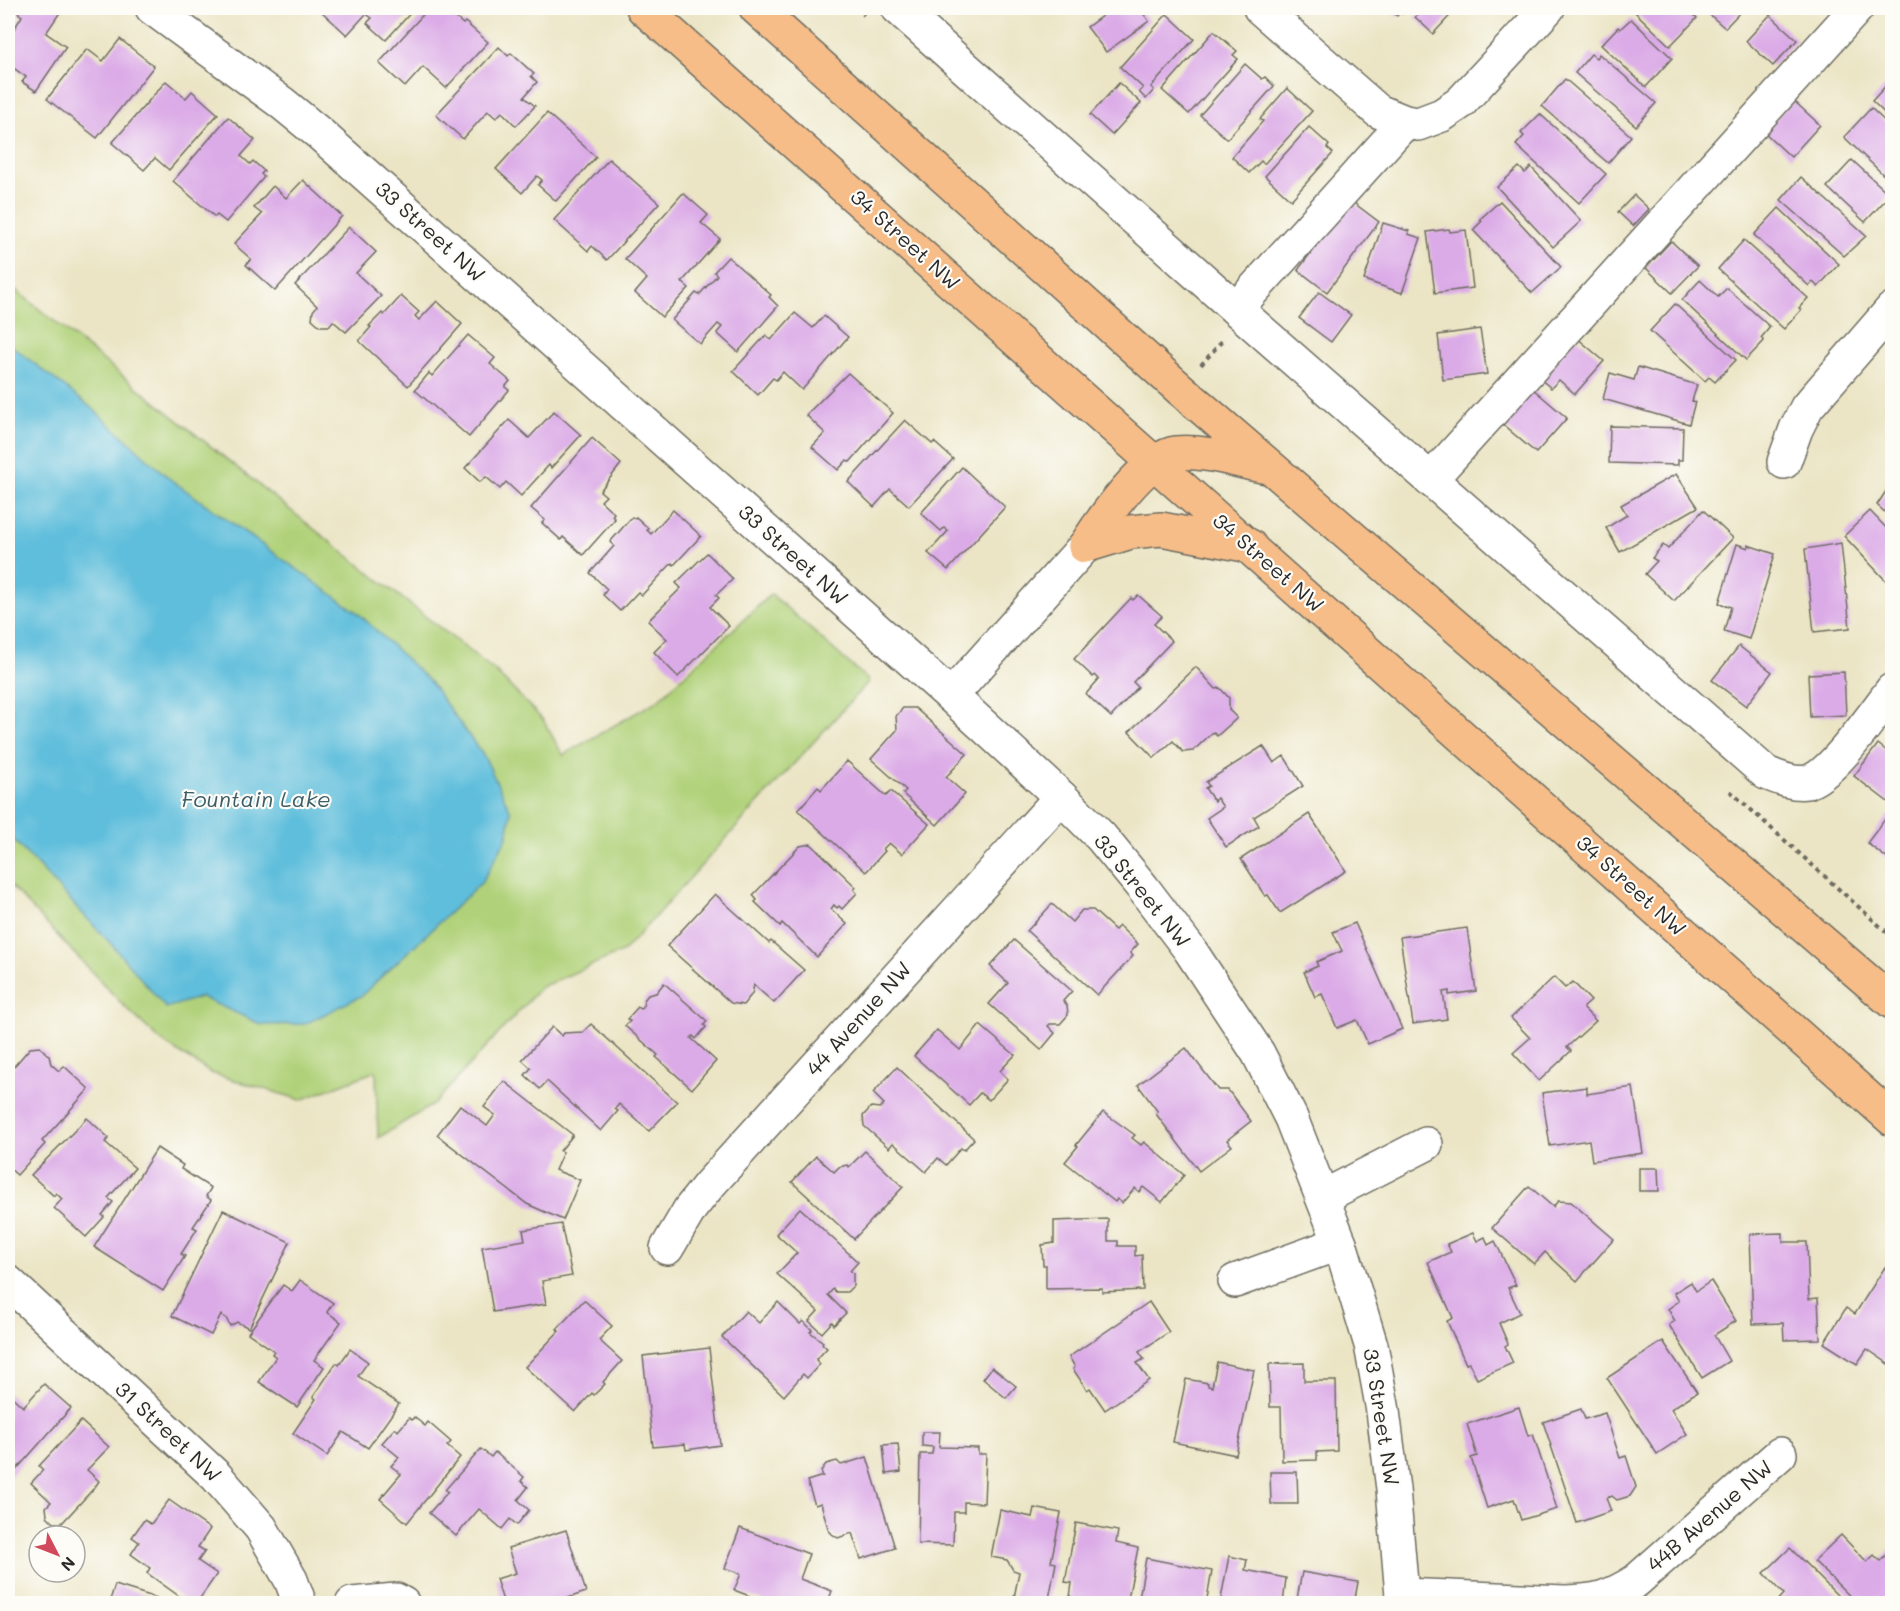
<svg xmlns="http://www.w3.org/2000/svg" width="1900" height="1611" viewBox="0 0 1900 1611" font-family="Mali,sans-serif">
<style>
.green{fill:#b0d179;stroke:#6e7e52;stroke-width:1.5}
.water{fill:#5ebedc;stroke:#447484;stroke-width:1.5}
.building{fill:#dbabe7}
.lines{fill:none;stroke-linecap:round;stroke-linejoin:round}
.minor-casing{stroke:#6e6c61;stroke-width:36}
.major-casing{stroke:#6e6c61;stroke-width:36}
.path{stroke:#6e6c61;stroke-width:4;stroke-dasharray:4.5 4.5;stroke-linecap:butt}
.minor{stroke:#fff;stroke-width:33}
.major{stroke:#f7bd88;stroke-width:33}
.labels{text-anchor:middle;stroke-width:4.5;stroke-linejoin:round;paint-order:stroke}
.street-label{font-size:21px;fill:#2b2b2b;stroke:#fdfcf7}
.water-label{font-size:22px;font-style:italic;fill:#3d5e69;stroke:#fdfcf7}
</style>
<rect width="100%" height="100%" fill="#fdfcf7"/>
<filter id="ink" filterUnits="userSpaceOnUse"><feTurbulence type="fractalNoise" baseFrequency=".0167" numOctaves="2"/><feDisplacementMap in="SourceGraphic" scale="12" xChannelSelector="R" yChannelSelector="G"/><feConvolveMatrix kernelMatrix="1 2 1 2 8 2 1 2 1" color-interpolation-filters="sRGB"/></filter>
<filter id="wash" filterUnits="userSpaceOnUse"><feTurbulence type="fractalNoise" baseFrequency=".008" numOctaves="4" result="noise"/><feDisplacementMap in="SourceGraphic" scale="24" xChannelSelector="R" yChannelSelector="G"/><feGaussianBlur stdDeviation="1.35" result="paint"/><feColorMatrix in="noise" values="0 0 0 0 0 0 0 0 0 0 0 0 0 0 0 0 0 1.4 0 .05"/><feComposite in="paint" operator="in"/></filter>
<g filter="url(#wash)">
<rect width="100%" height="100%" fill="#ebe5c5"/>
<path class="green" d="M8 284 314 529 495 671 543 720 563 755 657 701 771 594 869 681 624 951 541 987 434 1104 378 1138 376 1071 301 1100 211 1073 161 1041 123 1005 8 883Z"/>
<path class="water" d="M8 343 93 409 170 479 357 612 430 682 485 758 511 812 507 837 482 882 361 996 305 1024 262 1025 201 997 166 1008 112 945 8 834Z"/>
<g id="blocks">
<g class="building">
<path d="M22 8H63L46 33 66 47 36 91 22 82 26 77 8 64V39L22 16 18 13Z"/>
<path d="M324 8H415L386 40 367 23 372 18 366 14 347 35 321 11Z"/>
<path d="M429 8H445L463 24 465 22 488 42 446 88 423 67 405 87 379 63Z"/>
<path d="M1059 8H1073L1061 13Z"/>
<path d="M1113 8H1139L1149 21 1106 52 1087 27Z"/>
<path d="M1388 8H1408L1403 14 1400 12 1397 16Z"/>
<path d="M1424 8H1457L1433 34 1415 17Z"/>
<path d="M1636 8H1686L1697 18 1670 46 1633 10Z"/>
<path d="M1702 8H1744L1725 28Z"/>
<path d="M1167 14 1194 39 1151 87 1154 90 1146 99 1139 92 1143 88 1120 67Z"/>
<path d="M1770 15 1797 40 1773 66 1746 41Z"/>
<path d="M1631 19 1672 58 1646 87 1601 45 1618 27 1620 29Z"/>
<path d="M1214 31 1237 51 1233 55 1238 59 1189 114 1162 90Z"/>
<path d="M120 39 154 66 97 138 47 99 87 49 103 61Z"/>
<path d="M499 47 508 56 511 53 534 74 531 76 537 82 524 97 535 106 516 126 502 112 496 118 488 111 463 139 436 115Z"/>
<path d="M1591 54 1596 58 1599 54 1656 103 1636 126 1575 73Z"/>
<path d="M1245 64 1262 79 1265 77 1274 86 1227 139 1200 115Z"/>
<path d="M1565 79 1631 136 1608 163 1542 106Z"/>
<path d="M1892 79V120L1872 101Z"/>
<path d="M166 81 186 98 192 91 218 114 169 170 155 158 144 170 112 143Z"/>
<path d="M1119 83 1141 103 1112 135 1090 115Z"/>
<path d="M1287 88 1312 111 1264 164 1261 161 1249 173 1232 157 1263 121 1260 119Z"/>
<path d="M1793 100 1820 125 1791 157 1764 132Z"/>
<path d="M1871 108 1892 128V183L1844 137Z"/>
<path d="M547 113 596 157 556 201 538 185 542 180 537 176 522 193 496 169Z"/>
<path d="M1540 114 1606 174 1579 203 1516 145 1524 136 1521 133Z"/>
<path d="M228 117 255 140 241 156 250 164 253 161 264 171 261 174 264 177 226 222 217 215 215 217 173 181Z"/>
<path d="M1309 127 1329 145 1327 148 1333 153 1291 200 1265 176Z"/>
<path d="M609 159 659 203 607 260 592 246 588 251 554 220Z"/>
<path d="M1852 160 1890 195 1865 222 1827 187Z"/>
<path d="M1519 167 1525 173 1531 167 1581 221 1553 247 1497 187Z"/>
<path d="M1801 177 1866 236 1844 256 1781 200Z"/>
<path d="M303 180 342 216 275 291 246 265 251 259 234 244 262 214 254 208 273 186 286 198Z"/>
<path d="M683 193 708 215 701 223 720 239 682 282 689 288 662 317 635 293 647 279 625 259Z"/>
<path d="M1634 195 1649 209 1633 226 1618 212Z"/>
<path d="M1350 200 1379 222 1327 292 1298 270Z"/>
<path d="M1500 201 1561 267 1532 293 1473 230 1482 221 1480 219Z"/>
<path d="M1779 208 1839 264 1818 287 1813 282 1809 286 1754 235Z"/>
<path d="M1383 223 1409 231 1408 234 1421 238 1402 293 1364 280Z"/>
<path d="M349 227 376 252 356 273 381 296 346 332 333 321 329 326H320L312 319 313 311 317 306 295 285Z"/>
<path d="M1449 229 1450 232 1466 230 1473 288 1435 293 1427 232Z"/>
<path d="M1744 240 1808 298 1799 308 1801 310 1784 329 1718 269Z"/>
<path d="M1671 241 1698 266 1672 293 1646 268Z"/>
<path d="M728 257 771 295 769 297 778 306 738 352 717 333 722 327 718 324 700 344 672 320 696 293 699 295 717 275 714 272Z"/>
<path d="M1700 280 1718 297 1727 288 1770 327 1761 338 1764 341 1746 360 1682 300Z"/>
<path d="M1319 292 1351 315 1331 342 1299 318Z"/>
<path d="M401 296 419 312 415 316 419 320 437 301 462 324 408 386 359 341 371 327 369 326 382 313 384 315Z"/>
<path d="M1675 304 1736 360 1715 382 1709 377 1705 381 1650 331Z"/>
<path d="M795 313 813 328 824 316 848 337 802 390 783 372 776 380 773 378 758 395 733 371 766 335 771 340Z"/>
<path d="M1480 329 1487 374 1443 380 1438 335Z"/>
<path d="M468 335 495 358 490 364 510 381 505 387 509 390 469 437 415 390 429 373 432 376Z"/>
<path d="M1576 337 1604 361 1575 394 1559 380 1551 388 1540 379Z"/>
<path d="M1638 367 1697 385 1692 401 1695 402 1689 424 1603 399 1610 373 1634 380Z"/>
<path d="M848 373 893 413 850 462 847 460 838 470 812 447 825 433 806 415Z"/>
<path d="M1532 388 1567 418 1536 453 1501 423Z"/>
<path d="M554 411 581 435 551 468 549 465 521 496 506 482 500 489 486 477 480 482 465 468 509 420 529 438Z"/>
<path d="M905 420 932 444 934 442 953 459 909 506 890 489 874 507 848 482Z"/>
<path d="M1610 426 1683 428 1682 460H1678V465L1609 463Z"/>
<path d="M592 438 621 464 600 491 606 496 601 501 614 513 612 516 615 519 583 555 563 537 561 540 542 523 545 520 531 508Z"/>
<path d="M962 467 1005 507 948 570 928 553 948 531 944 528 941 531 921 513Z"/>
<path d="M1676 474 1698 507 1620 552 1606 528 1627 515 1621 505Z"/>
<path d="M1892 482V519L1877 505Z"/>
<path d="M673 510 701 536 674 565 672 563 642 595 638 592 620 611 603 595 607 589 590 573 614 546 610 542 632 517 635 519 636 517 648 528 647 530 651 534Z"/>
<path d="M1703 510 1733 538 1674 601 1645 574 1657 561 1652 558 1663 545 1668 549Z"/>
<path d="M1870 511 1892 534V587L1844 536Z"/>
<path d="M1841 543 1850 628 1814 632 1805 549Z"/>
<path d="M1737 544 1748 548V545L1775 554 1749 639 1724 631 1731 607 1719 603Z"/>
<path d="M707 553 733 579 716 595 719 598 710 607 729 626 678 677 654 652 667 639 648 621 681 588 676 583Z"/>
<path d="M1138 595 1162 616 1154 624 1172 641 1133 682 1138 687 1111 717 1086 694 1099 679 1095 675 1093 677 1074 659 1131 598 1133 600Z"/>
<path d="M1739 646 1772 672 1746 706 1712 680Z"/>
<path d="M1196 667 1216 689 1220 688 1229 698V710L1237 718 1217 736 1213 732 1193 751 1183 752 1173 741 1154 758 1129 732Z"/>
<path d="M1844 672 1846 715 1810 717 1808 674Z"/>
<path d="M903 708H915L967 754 946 777 965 794 937 825 903 794 906 790 871 759 897 730 896 716Z"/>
<path d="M1878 744 1892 755V796L1888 802 1854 776Z"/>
<path d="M1263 746 1274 763 1284 756 1303 786 1254 817 1259 826 1226 847 1207 818 1223 807 1217 798 1214 801 1205 788 1209 786 1206 782Z"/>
<path d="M847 761 886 796 891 791 929 824 902 854 889 843 883 849 885 851 866 872 798 810 818 787 821 790Z"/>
<path d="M1309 814 1346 871 1280 913 1268 895 1265 896 1241 859Z"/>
<path d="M1889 814 1892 816V862L1867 843Z"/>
<path d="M811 844 856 887 854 890 857 893 842 909 839 906 837 908 834 905 831 909 847 924 817 957 782 923 780 926 755 902 757 900 753 895 800 846Z"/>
<path d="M715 894 769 943 771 941 804 970 774 1003 754 985 752 994 743 1005 731 1003 667 946Z"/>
<path d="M1052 904 1072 922 1082 910H1093L1115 930 1119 926 1138 944 1130 953 1133 956 1097 995 1027 931Z"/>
<path d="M1355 923 1402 1029 1368 1044 1357 1020 1337 1028 1322 994 1315 997 1304 972 1318 966 1316 962 1342 951 1333 932Z"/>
<path d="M1467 928 1476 991 1449 995V991L1443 992 1447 1019 1413 1024 1400 937Z"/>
<path d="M1014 940 1072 991 1063 1001 1067 1005 1068 1015 1060 1024H1050L1048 1026 1055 1033 1041 1050 989 1004 1008 983 990 966Z"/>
<path d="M1554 977 1565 988 1573 982 1591 1001 1583 1008 1596 1021 1567 1047 1571 1051 1539 1081 1513 1053 1530 1038 1511 1018Z"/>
<path d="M664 983 707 1021 704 1025 706 1027 696 1039 693 1036 691 1038 716 1061 692 1089 656 1057 658 1055 625 1026 630 1021 627 1019 638 1007 641 1009 643 1007 644 1000 648 995 656 993Z"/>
<path d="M591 1024 677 1102 649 1131 619 1104 615 1109 618 1111 601 1131 547 1081 540 1089 525 1075 531 1068 522 1060 552 1027 562 1036 564 1033 583 1032Z"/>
<path d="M980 1025 1015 1055 1000 1071 1008 1079 989 1100 980 1093 969 1105 914 1056 937 1030 960 1050Z"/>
<path d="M40 1047 49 1056 51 1064 59 1071 64 1066 89 1089 42 1141 45 1144 17 1175 8 1167V1068L10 1071 30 1048Z"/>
<path d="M1186 1048 1218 1090H1228L1251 1121 1227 1140 1232 1146 1199 1171 1156 1114 1158 1112 1138 1085Z"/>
<path d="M897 1067 974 1139 964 1150 961 1148 946 1165 938 1158 926 1172 893 1143 889 1148 864 1126 863 1116 871 1107 880 1108 884 1104 873 1093Z"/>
<path d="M504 1081 573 1135 560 1151 563 1152 555 1170 580 1180 563 1220 527 1204 437 1135 460 1105 487 1126 495 1115 484 1107Z"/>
<path d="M1587 1087V1094L1633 1087 1643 1153 1592 1161 1589 1140 1550 1146 1542 1093Z"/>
<path d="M1103 1112 1135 1135 1132 1138 1141 1145 1144 1142 1184 1175 1162 1202 1143 1187 1139 1192 1135 1188 1122 1203 1117 1199 1115 1202 1065 1162 1078 1146 1076 1145Z"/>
<path d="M87 1118 109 1138 105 1142 135 1168 108 1198 113 1202 102 1215 104 1217 86 1237 54 1208 62 1199 56 1193 54 1196 31 1175Z"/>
<path d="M157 1148 183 1165 181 1169 211 1188 206 1196 211 1200 193 1227 197 1229 181 1254 185 1256 163 1291 94 1247Z"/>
<path d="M865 1151 903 1187 854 1239 792 1182 816 1156 834 1172 839 1167 847 1165 849 1167Z"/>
<path d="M1639 1168H1658L1659 1191H1639Z"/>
<path d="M1529 1186 1553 1207 1558 1201 1571 1202 1614 1239 1577 1281 1545 1252 1534 1264 1492 1228Z"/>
<path d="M800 1208 858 1262 850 1271 853 1273V1286L847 1292H836L833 1289 828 1295 846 1313 834 1325 832 1322 822 1333 809 1321 818 1311 777 1274 797 1253 776 1234Z"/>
<path d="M223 1210 290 1242 249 1328 237 1322 230 1326 226 1318 221 1315 211 1335 172 1316Z"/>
<path d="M1108 1219V1241H1118V1246H1135V1256L1142 1255 1143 1290 1102 1292V1288L1046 1289V1265H1043L1042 1245 1054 1243V1221Z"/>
<path d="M561 1224 572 1276 542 1281 546 1304 493 1312 482 1247 525 1240 523 1230Z"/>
<path d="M1473 1233 1477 1241 1485 1237 1488 1245 1495 1241 1516 1285 1508 1288 1520 1313 1499 1323 1508 1344 1505 1346 1513 1363 1477 1379 1469 1363 1466 1364 1447 1321 1453 1318 1428 1262 1451 1252 1447 1244Z"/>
<path d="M1783 1233V1242H1807L1809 1299 1818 1298 1820 1339 1784 1340 1783 1323 1753 1324 1750 1234Z"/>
<path d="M1885 1267 1892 1271V1366L1867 1349 1857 1364 1824 1343 1846 1308 1855 1314Z"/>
<path d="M300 1280 333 1303 327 1312 341 1322 314 1360 324 1367 297 1407 259 1382 276 1357 272 1354 274 1351 248 1333 283 1285 292 1291Z"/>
<path d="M1711 1281 1736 1321 1714 1335 1729 1361 1702 1378 1669 1325 1675 1321 1668 1309 1679 1301 1674 1293 1691 1282 1696 1291Z"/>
<path d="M584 1300 612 1326 599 1340 622 1361 603 1382 605 1384 594 1395 592 1393 575 1412 525 1367 559 1331 557 1329Z"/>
<path d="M778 1302 800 1324 803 1321 812 1330 810 1332 823 1342 822 1344 827 1348 816 1360 820 1364 807 1378 803 1374 784 1396 722 1337 746 1311 759 1323Z"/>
<path d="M1149 1302 1169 1332 1139 1352 1144 1359 1137 1363 1149 1380 1105 1410 1090 1388 1087 1390 1073 1369 1075 1367 1069 1357Z"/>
<path d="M1663 1341 1697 1392 1671 1409 1687 1434 1657 1454 1607 1378Z"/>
<path d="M709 1348 720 1445 686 1450 685 1444 653 1447 643 1356Z"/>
<path d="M350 1349 368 1362 358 1376 399 1404 368 1448 343 1432 327 1456 293 1433 316 1399 313 1397 336 1363 339 1365Z"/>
<path d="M1217 1362 1254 1370 1236 1455 1173 1442 1186 1379 1208 1383V1386L1212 1387Z"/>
<path d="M1304 1363V1381H1336L1337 1451 1317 1452V1460L1282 1461 1281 1407H1270L1269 1364Z"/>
<path d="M992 1367 1016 1386 1006 1398 983 1379Z"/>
<path d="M44 1384 71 1408 8 1479V1393L23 1407Z"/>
<path d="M1892 1397V1411L1889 1398Z"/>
<path d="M1519 1407 1528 1436 1533 1434 1557 1509 1521 1520 1514 1499 1487 1508 1471 1458 1477 1456 1467 1424Z"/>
<path d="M1581 1409 1585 1419 1605 1413 1620 1458 1626 1456 1636 1487 1630 1496 1617 1500 1612 1496 1606 1498 1611 1511 1577 1523 1543 1422Z"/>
<path d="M414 1417 425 1426 428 1422 451 1442 447 1446 460 1457 407 1523 380 1499 401 1474 391 1466 399 1457 382 1443 395 1428 398 1431 409 1418 412 1420Z"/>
<path d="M81 1421 109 1447 87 1470 99 1481 95 1487 62 1523H54L47 1516 46 1507 51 1502 31 1483 43 1470 39 1466Z"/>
<path d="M922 1432H940L939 1447 978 1448V1454H986L984 1503 964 1502V1512H954L953 1545 918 1544 920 1454H932L933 1447 922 1446Z"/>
<path d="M898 1444 901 1472 886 1474 883 1445Z"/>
<path d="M481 1449 491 1457 495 1452 524 1477 521 1481 528 1487 518 1500 529 1510 517 1525 510 1519 502 1529 479 1509 456 1536 429 1513 448 1492 445 1490Z"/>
<path d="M867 1457 895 1548 861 1559 852 1533 838 1538 829 1532 821 1503 815 1505 807 1481 823 1476 821 1471 826 1464 837 1461 841 1465Z"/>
<path d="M1270 1472H1297L1298 1504H1271Z"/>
<path d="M169 1500 210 1529 198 1547 205 1551 198 1561 217 1574 196 1604H190L147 1573 150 1568 131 1554 139 1542 132 1537 144 1520 151 1524Z"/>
<path d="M1034 1508 1061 1513 1051 1562 1056 1563 1048 1604 1014 1598 1019 1572 1013 1570 1007 1560 991 1557 1000 1510 1032 1517Z"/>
<path d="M1076 1523 1118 1531 1116 1543 1138 1548 1127 1604H1075L1070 1597 1072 1583 1065 1582Z"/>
<path d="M740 1528 809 1554 800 1579 832 1591 827 1604H770L734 1590 741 1574 725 1568Z"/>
<path d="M566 1530 586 1592 550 1604H504L496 1579 516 1573 508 1548Z"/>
<path d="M1841 1535 1867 1562 1874 1555 1880 1561 1892 1548V1604H1858L1814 1561Z"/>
<path d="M1790 1548 1846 1604H1775L1784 1594 1764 1573Z"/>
<path d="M1229 1556 1247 1560 1245 1570 1286 1578 1283 1604H1220Z"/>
<path d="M1146 1558 1212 1571 1206 1604H1138Z"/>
<path d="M1302 1572 1358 1582 1354 1604H1296Z"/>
<path d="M115 1585 157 1598 156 1601 163 1604H99L100 1599 109 1603Z"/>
</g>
</g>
</g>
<g filter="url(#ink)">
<use href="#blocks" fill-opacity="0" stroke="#6e6c61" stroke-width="1.5"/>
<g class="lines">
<defs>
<g id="minor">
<path d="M152 8 282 103 320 134 951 696 1061 797 1101 837 1143 888 1190 950 1258 1053 1291 1118 1340 1243 1371 1345 1383 1411 1393 1489 1402 1595"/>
<path d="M898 8 1236 309 1766 773C1779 778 1792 784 1807 782 1832 776 1875 712 1892 690"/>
<path d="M1260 8 1378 111 1405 122 1418 124 1442 115 1460 103 1548 8"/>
<path d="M1236 309 1405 122"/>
<path d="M1784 462 1796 429 1807 407 1892 309"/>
<path d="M1430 480 1857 8"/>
<path d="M951 696 1085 546"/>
<path d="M1323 1197 1426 1144"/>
<path d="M667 1248 690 1209 709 1185 1061 797"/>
<path d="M1235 1281 1340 1243"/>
<path d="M8 1282 216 1476 261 1528 291 1580 300 1604"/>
<path d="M352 1604 396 1600 403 1604"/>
<path d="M1401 1604 1402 1595 1565 1602C1597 1601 1609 1598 1636 1581L1780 1454"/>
</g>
<g id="major">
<path d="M643 8 1892 1119"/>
<path d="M756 8 1180 389 1892 1002"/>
<path d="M1085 546C1101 521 1146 456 1176 453 1204 450 1240 462 1268 467"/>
<path d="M1085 546 1131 532 1161 529 1250 546"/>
</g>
</defs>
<use href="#minor" class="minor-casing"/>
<use href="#major" class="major-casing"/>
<g class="path">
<path d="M856 8 864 15"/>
<path d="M1201 365 1222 341"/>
<path d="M1730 791 1892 937"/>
</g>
<use href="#minor" class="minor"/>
<use href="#major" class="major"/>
</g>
</g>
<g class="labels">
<g class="street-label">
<text transform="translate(430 232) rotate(42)" y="7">33 Street NW</text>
<text transform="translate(905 240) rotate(42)" y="7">34 Street NW</text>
<text transform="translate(793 555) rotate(42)" y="7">33 Street NW</text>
<text transform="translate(1268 563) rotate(41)" y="7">34 Street NW</text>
<text transform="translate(1631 886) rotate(42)" y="7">34 Street NW</text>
<text transform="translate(1142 891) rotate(51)" y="7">33 Street NW</text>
<text transform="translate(859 1019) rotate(-48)" y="7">44 Avenue NW</text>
<text transform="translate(1381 1417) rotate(81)" y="7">33 Street NW</text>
<text transform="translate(168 1432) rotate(43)" y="7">31 Street NW</text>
<text transform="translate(1710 1516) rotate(-41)" y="7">44B Avenue NW</text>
</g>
<g class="water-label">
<text x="256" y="807">Fountain Lake</text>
</g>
</g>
<rect width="1900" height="1611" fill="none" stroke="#fdfcf7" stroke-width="30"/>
<g transform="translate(57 1554) rotate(132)"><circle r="28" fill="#fdfcf7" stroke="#a9a8a5" stroke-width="1.5"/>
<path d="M0-4.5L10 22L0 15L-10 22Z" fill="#d1495b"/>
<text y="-9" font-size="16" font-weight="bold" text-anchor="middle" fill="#2b2b2b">N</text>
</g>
</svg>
